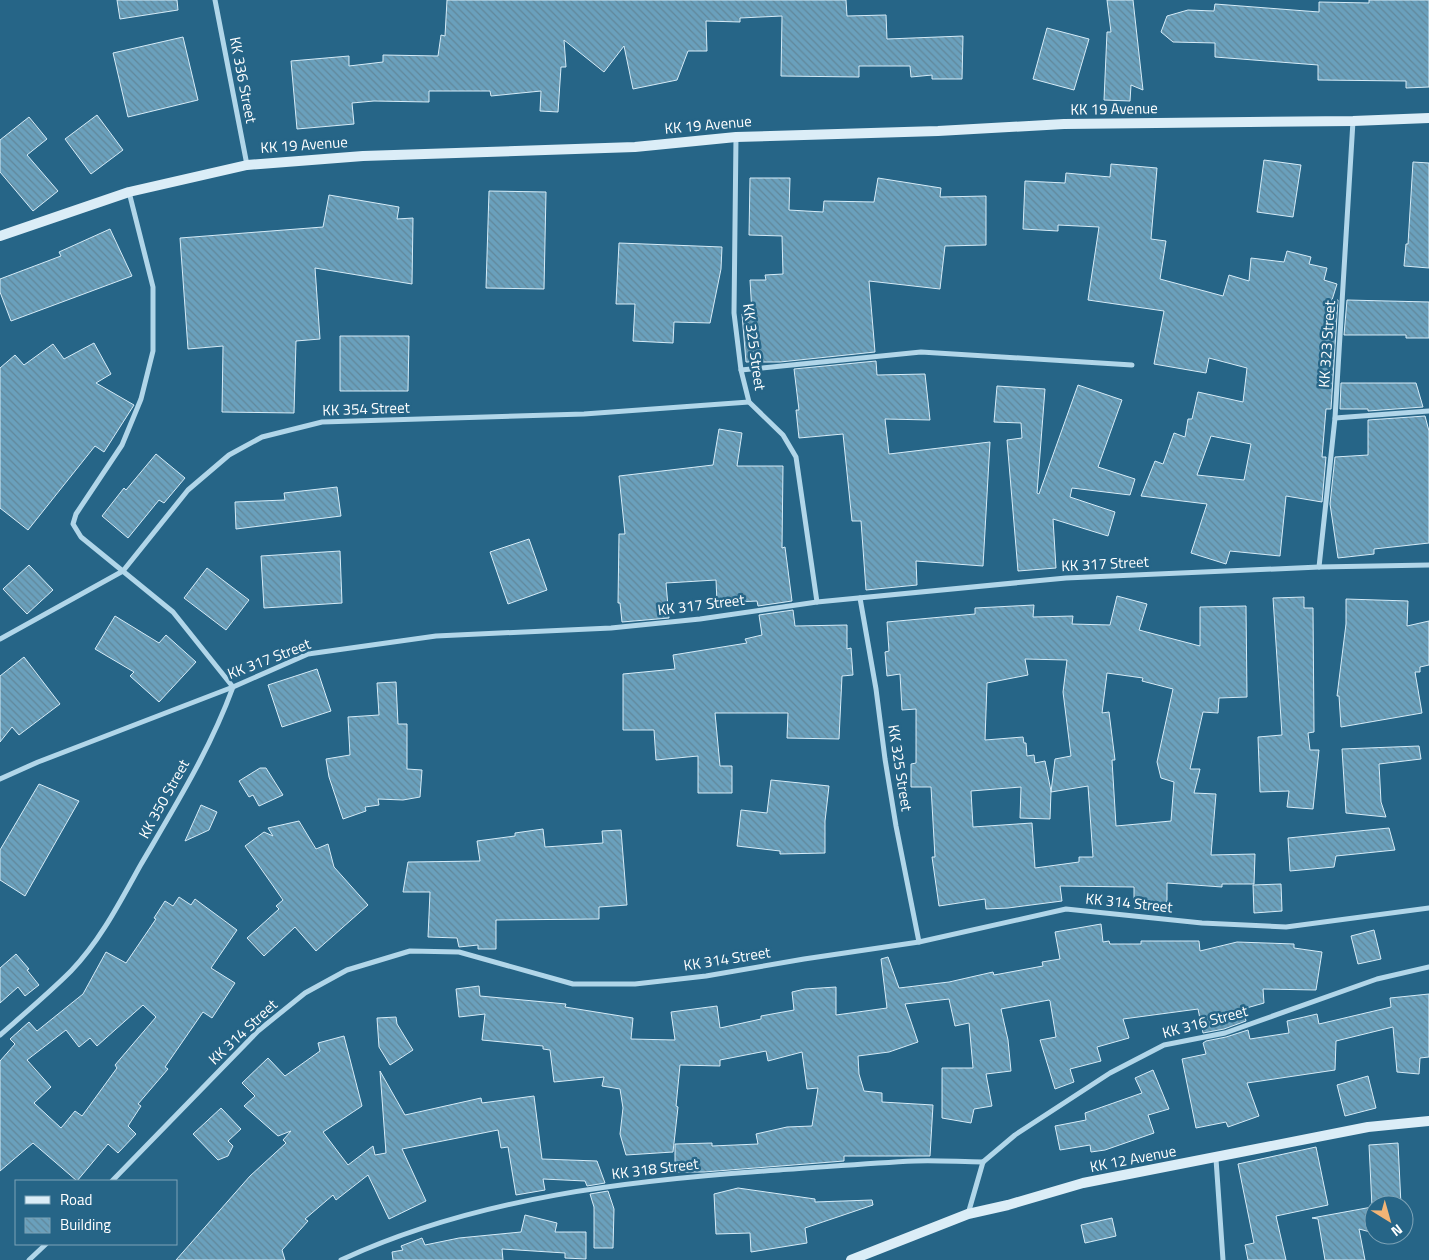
<svg xmlns="http://www.w3.org/2000/svg" width="1429" height="1260" viewBox="0 0 1429 1260" font-family="'Titillium Web',sans-serif">
<style>
.building{fill:url(#building-back-hatch);stroke:#d5ebf7;fill-rule:evenodd}
.lines{fill:none;stroke-linecap:round;stroke-linejoin:round}
.street{stroke:#b1d6e9;stroke-width:5}
.secondary{stroke:#dbedf7;stroke-width:10}
.labels{text-anchor:middle;stroke-width:5;stroke-linejoin:round;paint-order:stroke}
.street-label{font-size:15px;fill:#fff;stroke:#266587}
</style>
<defs>
<pattern id="building-back-hatch" width="6" height="6" patternUnits="userSpaceOnUse" patternTransform="scale(1.25)"><rect width="6" height="6" fill="#6aa0bc"/><path d="M-1 5l2 2M0 0l6 6M5-1l2 2" fill="none" stroke="#61879a"/></pattern>
</defs>
<rect width="100%" height="100%" fill="#266587"/>
<g class="building">
<path d="M117 0H177L178 10 120 19Z"/>
<path d="M447 0H846L847 16 886 15 887 39 963 36 962 79H932V75L911 77 910 66H859V77L781 76 782 16 740 18V22L706 21 707 51H688L677 80 633 89 624 46 604 72 564 40 566 67H561L558 112 540 111 541 91 491 96 490 91H429V102L374 101 352 103 354 124 297 129 291 61 349 56V66L383 62V55L438 56 441 35 445 36Z"/>
<path d="M1107 0H1133L1143 90 1131 85 1130 101 1104 100 1107 32H1111Z"/>
<path d="M1369 0H1429V87L1406 88V81L1318 80V65L1215 57V43L1173 42 1161 32 1167 16 1188 10 1214 11 1215 4 1319 12V2L1369 3Z"/>
<path d="M1047 28 1089 39 1074 90 1033 79Z"/>
<path d="M183 37 198 100 128 117 113 53Z"/>
<path d="M97 115 123 150 91 174 65 139Z"/>
<path d="M29 117 47 139 27 155 58 191 33 211 0 172V140Z"/>
<path d="M1264 160 1301 165 1293 217 1257 212Z"/>
<path d="M1413 162 1429 163V268L1404 266 1406 244H1408Z"/>
<path d="M1111 164 1157 168 1151 239 1166 241 1160 279 1223 296 1229 275 1249 281 1251 258 1284 262 1287 251 1311 257 1309 264 1327 268 1324 280 1337 284 1332 300H1338L1331 409H1326L1322 457H1326L1322 502 1286 496 1280 556 1230 551 1226 564 1191 553 1207 504 1141 496 1155 461 1163 464 1174 433 1185 437 1188 419H1192L1198 392 1243 402 1247 368 1209 358 1206 373 1154 364 1164 311 1088 300 1099 227 1058 225V231L1023 229 1025 181 1065 183 1066 173 1110 177ZM1211 436 1251 444 1244 480 1197 475Z"/>
<path d="M750 178H790L789 210 823 212 824 201 874 202 878 178 941 188 940 197 986 196V245L945 246 940 289 869 281 875 352 780 362H746L742 314 752 313 750 280H766L765 275 783 274 782 236 749 235Z"/>
<path d="M489 191 546 192 544 289 486 288Z"/>
<path d="M329 195 399 207 397 219 413 218 412 284 315 268 320 339 296 341 294 413 222 412 223 346 188 349 180 238 323 227Z"/>
<path d="M110 229 132 276 11 321 0 292V279L61 256 59 252Z"/>
<path d="M619 243 722 247 721 269 710 323 674 322 673 343 633 341 635 304H616Z"/>
<path d="M1347 300 1429 302V338H1406V335H1344Z"/>
<path d="M340 336H409L408 391H340Z"/>
<path d="M94 343 111 374 96 383 134 405 104 452 95 446 28 530 0 508V368L15 355 24 365 53 344 64 359Z"/>
<path d="M876 361 877 375 925 374 930 420 885 419 889 454 990 442 983 566 916 561 917 585 866 590 861 521H852L843 434 799 438 796 410H799L794 369Z"/>
<path d="M1341 383H1416L1423 407 1368 411V409H1340Z"/>
<path d="M1078 385 1122 400 1098 467 1135 479 1130 495 1072 488 1070 497 1115 512 1108 536 1053 519 1056 568 1018 571 1007 440 1022 438 1021 423 994 422 997 386 1045 389 1037 493 1039 494Z"/>
<path d="M1425 416 1429 431V543L1374 549V554L1338 558 1330 504 1335 457 1368 455V420Z"/>
<path d="M719 429 742 433 737 466H783L782 548 785 547 792 601 758 606 757 601 717 603 716 580 666 583 669 618 622 622 620 603H618L619 534H625L619 476 713 465Z"/>
<path d="M156 454 185 478 164 503 159 500 128 538 102 516 124 488 126 490Z"/>
<path d="M337 487 341 516 236 529 235 502 285 500 284 493Z"/>
<path d="M529 539 547 590 508 604 490 552Z"/>
<path d="M340 551 342 603 264 608 261 556Z"/>
<path d="M29 565 53 590 27 614 3 589Z"/>
<path d="M207 568 249 600 226 630 184 598Z"/>
<path d="M1117 596 1147 604 1139 630 1200 646V607L1246 606 1247 697 1219 698 1218 713 1203 712 1190 769H1200L1194 793 1216 794 1211 855 1255 854 1254 884H1222V887L1167 883V905L1134 901V887L1060 886 1062 901 1008 908 986 909 985 899 939 906 932 857H935L931 787H911V764L916 763V709L902 710 900 674 887 676 885 652 889 651 887 622 975 614V608L1034 605 1033 617 1073 616 1072 624 1110 625ZM1025 659 1067 660 1063 692 1071 756 1055 759 1051 792 1088 786 1093 857H1079V862L1035 868 1032 823 973 827 971 791 1021 787 1020 818 1050 819 1051 791 1045 761 1035 763 1034 755 1027 756 1026 743H1024L1023 737 985 740 987 683 1028 675ZM1107 673 1143 678 1142 681 1173 689 1157 762 1161 778 1174 782 1171 821 1116 826 1112 760H1115L1109 712 1102 713Z"/>
<path d="M1304 597V608H1313L1314 732 1308 733 1310 750H1319L1313 809 1287 807 1289 791 1260 792 1258 737 1282 735 1273 598Z"/>
<path d="M1346 599 1408 601 1407 626 1429 621V665L1420 667V672H1415L1422 713 1341 727 1339 696H1337L1346 624Z"/>
<path d="M793 610 795 626 847 625V649L851 648 853 675 842 676 839 739 787 738 788 713H715L720 766H732V793H698V756L656 760 654 730H623V674L675 669 673 655 747 643 745 639 762 635 759 615Z"/>
<path d="M115 616 159 643 166 635 196 662 159 702 130 676 134 672 95 649Z"/>
<path d="M24 657 60 704 19 735 12 727 0 742V676Z"/>
<path d="M317 669 331 711 282 727 268 685Z"/>
<path d="M396 682 398 724H407V769L422 770 420 797 403 800 378 799 379 805 365 807 366 811 343 819 329 777 326 759 350 755 348 717 379 715 377 683Z"/>
<path d="M1419 746 1421 759 1379 764 1381 802 1386 817 1346 813 1342 749Z"/>
<path d="M260 768H266L283 795 259 806 253 795 249 797 239 781Z"/>
<path d="M771 780 829 786 825 821V853L780 854V851L737 846 741 810 767 813Z"/>
<path d="M39 784 79 801 25 896 0 880V850Z"/>
<path d="M201 805 217 812 209 830 185 841Z"/>
<path d="M299 821 316 849 328 844 334 867 368 905 316 951 295 927 264 956 247 938 279 909 276 906 283 900 245 846 264 832 273 836 268 828Z"/>
<path d="M1389 828 1395 850 1336 856 1334 867 1290 871 1288 838Z"/>
<path d="M543 829 545 847 603 843 602 831 621 830 627 905 599 907V919L496 920V949H478V945L459 947 457 938 428 937 430 892H403L408 862 480 861 477 841 515 836V833Z"/>
<path d="M1281 884 1282 911 1254 913 1253 885Z"/>
<path d="M179 897 191 905 195 899 237 930 211 968 235 983 212 1018 203 1012 165 1067 168 1069 138 1104 141 1106 128 1126 136 1134 118 1153 108 1144 77 1181 33 1143 0 1171V1061L15 1044 10 1039 29 1022 37 1031 83 994 106 952 126 963 156 919 154 918 165 901 173 906ZM143 1005 156 1017 115 1065 117 1068 82 1116 75 1111 61 1128 34 1103 51 1087 27 1060 66 1030 79 1047 90 1038 97 1046Z"/>
<path d="M1101 924 1103 942 1109 941 1110 944H1141V941H1199L1200 951 1237 942 1294 944V948L1322 952 1316 990 1263 989 1264 1003 1243 1009 1246 1021 1224 1029 1203 1033 1198 1009 1123 1019 1129 1038 1097 1047 1101 1061 1070 1069 1074 1082 1055 1089 1040 1040 1056 1037 1050 1001 1049 1000 1001 1009 1008 1040 1011 1071 986 1074 992 1106 974 1109 971 1123 942 1118V1068H973L969 1023 955 1026 949 999 905 1004 918 1042 889 1052 858 1056 859 1074 864 1091 882 1093V1102L933 1105 930 1156H844V1161L704 1172H675V1144L712 1143V1146L758 1144 756 1134 787 1127 812 1126 818 1088 807 1089 802 1052 768 1061 766 1051 720 1060V1066L680 1065 676 1106 678 1107 673 1152 626 1155 620 1134 623 1108 620 1089 602 1086 604 1077 554 1082 550 1050 543 1049V1046L482 1040 485 1014 459 1017 456 989 479 986 480 996 566 1004 565 1007 633 1018 631 1039 675 1040 671 1012 717 1006 720 1028 761 1019V1016L794 1010 792 992 805 989 836 987V1015L887 1008 881 959 888 957 899 988 949 982 993 972 994 975 1043 966 1042 962 1060 959 1055 932Z"/>
<path d="M1374 930 1381 959 1358 964 1351 936Z"/>
<path d="M16 954 29 969 27 970 39 985 25 996 18 987 0 1003V968Z"/>
<path d="M1429 994V1057L1420 1058 1419 1074 1397 1072 1393 1027 1336 1041 1335 1070 1247 1083 1259 1116 1228 1127 1226 1122 1196 1128 1182 1059 1206 1054 1203 1043 1206 1041 1226 1037 1248 1030 1250 1039 1289 1033 1287 1021 1317 1014 1319 1024 1391 1007 1390 998Z"/>
<path d="M396 1017 397 1024 413 1050 390 1065 379 1047 377 1018Z"/>
<path d="M344 1036 362 1106 323 1132 348 1165 373 1146 375 1155 386 1153 380 1071 405 1115 481 1098 482 1103 534 1096 542 1159 597 1161 605 1183 587 1186 585 1181 543 1179 545 1190 516 1195 508 1147 501 1148 498 1130 402 1149 426 1201 389 1219 368 1175 336 1200 333 1195 305 1219 308 1221 282 1250 285 1260H176L250 1176 286 1143 283 1140 291 1131 278 1136 244 1106 255 1096 242 1083 268 1058 285 1076 320 1051 318 1043Z"/>
<path d="M1153 1070 1169 1109 1148 1115 1154 1133 1105 1150 1091 1152 1090 1145 1060 1150 1055 1126 1086 1120 1085 1113 1142 1093 1135 1078Z"/>
<path d="M1368 1076 1376 1108 1345 1116 1337 1085Z"/>
<path d="M221 1108 241 1129 228 1141 233 1146 228 1156 218 1160 193 1134Z"/>
<path d="M1398 1143 1401 1205H1374V1233L1359 1229 1365 1260H1325L1318 1219 1312 1218 1372 1207 1369 1145Z"/>
<path d="M1316 1147 1328 1205 1276 1216 1286 1260H1248L1245 1245 1254 1243 1238 1164Z"/>
<path d="M738 1188 815 1199V1202L872 1200 873 1205 805 1228 807 1243 751 1252 750 1233 716 1234 714 1194Z"/>
<path d="M608 1191 614 1209 613 1248H594V1207L590 1194Z"/>
<path d="M525 1215 557 1223 555 1232H586V1259L565 1258V1253L502 1249 503 1260H393L392 1252 403 1250 401 1246 422 1238 425 1245 459 1238 521 1232Z"/>
<path d="M1112 1218 1116 1236 1085 1243 1081 1225Z"/>
</g>
<g class="lines">
<g class="street">
<path d="M215 0 247 165"/>
<path d="M736 137 734 313 741 370 749 402 783 435 796 457 817 602"/>
<path d="M741 370 921 352 1132 365"/>
<path d="M1335 418 1429 411"/>
<path d="M1319 567 1335 418 1353 121"/>
<path d="M860 598 876 689 885 759 896 826 919 942"/>
<path d="M0 639 123 571 188 490 229 455 262 437 322 422 584 414 749 402"/>
<path d="M0 779 38 762 233 687 308 654 436 636 611 628 700 619 817 602 1066 578 1319 567 1429 565"/>
<path d="M0 1035C24 1014 49 993 71 971 100 941 120 902 140 866 174 808 210 750 233 687L173 612 81 537 73 524 76 514 122 445 141 399 153 351V287L129 192"/>
<path d="M1216 1159 1223 1260"/>
<path d="M983 1162 1015 1135 1110 1073 1164 1045 1225 1033 1377 979 1429 967"/>
<path d="M112 1181 258 1031 305 993 347 970 410 951 459 952 573 984H635L706 976 804 959 919 942 1066 909 1202 923 1286 927 1429 908"/>
<path d="M968 1214 983 1162"/>
<path d="M29 1260 46 1244"/>
<path d="M341 1260C477 1197 631 1180 779 1170 825 1167 870 1163 915 1161 938 1160 961 1162 983 1162"/>
</g>
<g class="secondary">
<path d="M0 236 129 192 247 165 363 156 635 147 736 137 938 131 1064 124 1353 121 1429 118"/>
<path d="M851 1260 968 1214 1008 1205 1083 1183 1368 1127 1429 1121"/>
</g>
</g>
<g class="labels">
<g class="street-label">
<text transform="translate(243 80) rotate(79)" y="5">KK 336 Street</text>
<text transform="translate(1114 109) rotate(-1)" y="5">KK 19 Avenue</text>
<text transform="translate(708 125) rotate(-5)" y="5">KK 19 Avenue</text>
<text transform="translate(304 145) rotate(-4)" y="5">KK 19 Avenue</text>
<text transform="translate(1327 344) rotate(-86)" y="5">KK 323 Street</text>
<text transform="translate(754 347) rotate(82)" y="5">KK 325 Street</text>
<text transform="translate(366 409) rotate(-2)" y="5">KK 354 Street</text>
<text transform="translate(1105 564) rotate(-3)" y="5">KK 317 Street</text>
<text transform="translate(701 605) rotate(-7)" y="5">KK 317 Street</text>
<text transform="translate(269 659) rotate(-21)" y="5">KK 317 Street</text>
<text transform="translate(900 768) rotate(81)" y="5">KK 325 Street</text>
<text transform="translate(164 799) rotate(-61)" y="5">KK 350 Street</text>
<text transform="translate(1129 903) rotate(6)" y="5">KK 314 Street</text>
<text transform="translate(727 959) rotate(-9)" y="5">KK 314 Street</text>
<text transform="translate(1205 1022) rotate(-15)" y="5">KK 316 Street</text>
<text transform="translate(243 1032) rotate(-43)" y="5">KK 314 Street</text>
<text transform="translate(1133 1159) rotate(-11)" y="5">KK 12 Avenue</text>
<text transform="translate(655 1169) rotate(-7)" y="5">KK 318 Street</text>
</g>
</g>
<rect x="15" y="1180" width="162" height="65" fill="#266587" stroke="#7da3b7"/>
<rect x="25" y="1196" width="25" height="8" fill="#dbedf7" stroke="#7da3b7"/>
<text x="60" y="1205" font-size="15" fill="#ffffff">Road</text>
<rect x="25" y="1218" width="25" height="15" fill="url(#building-back-hatch)" stroke="#7da3b7"/>
<text x="60" y="1230" font-size="15" fill="#ffffff">Building</text>
<g transform="translate(1389 1220) rotate(143)"><circle r="24" fill="#266587" stroke="#7da3b7"/>
<path d="M0-4L9 19L0 12L-9 19Z" fill="#f2b476"/>
<text y="-8" font-size="14" font-weight="bold" text-anchor="middle" fill="#ffffff">N</text>
</g>
</svg>
